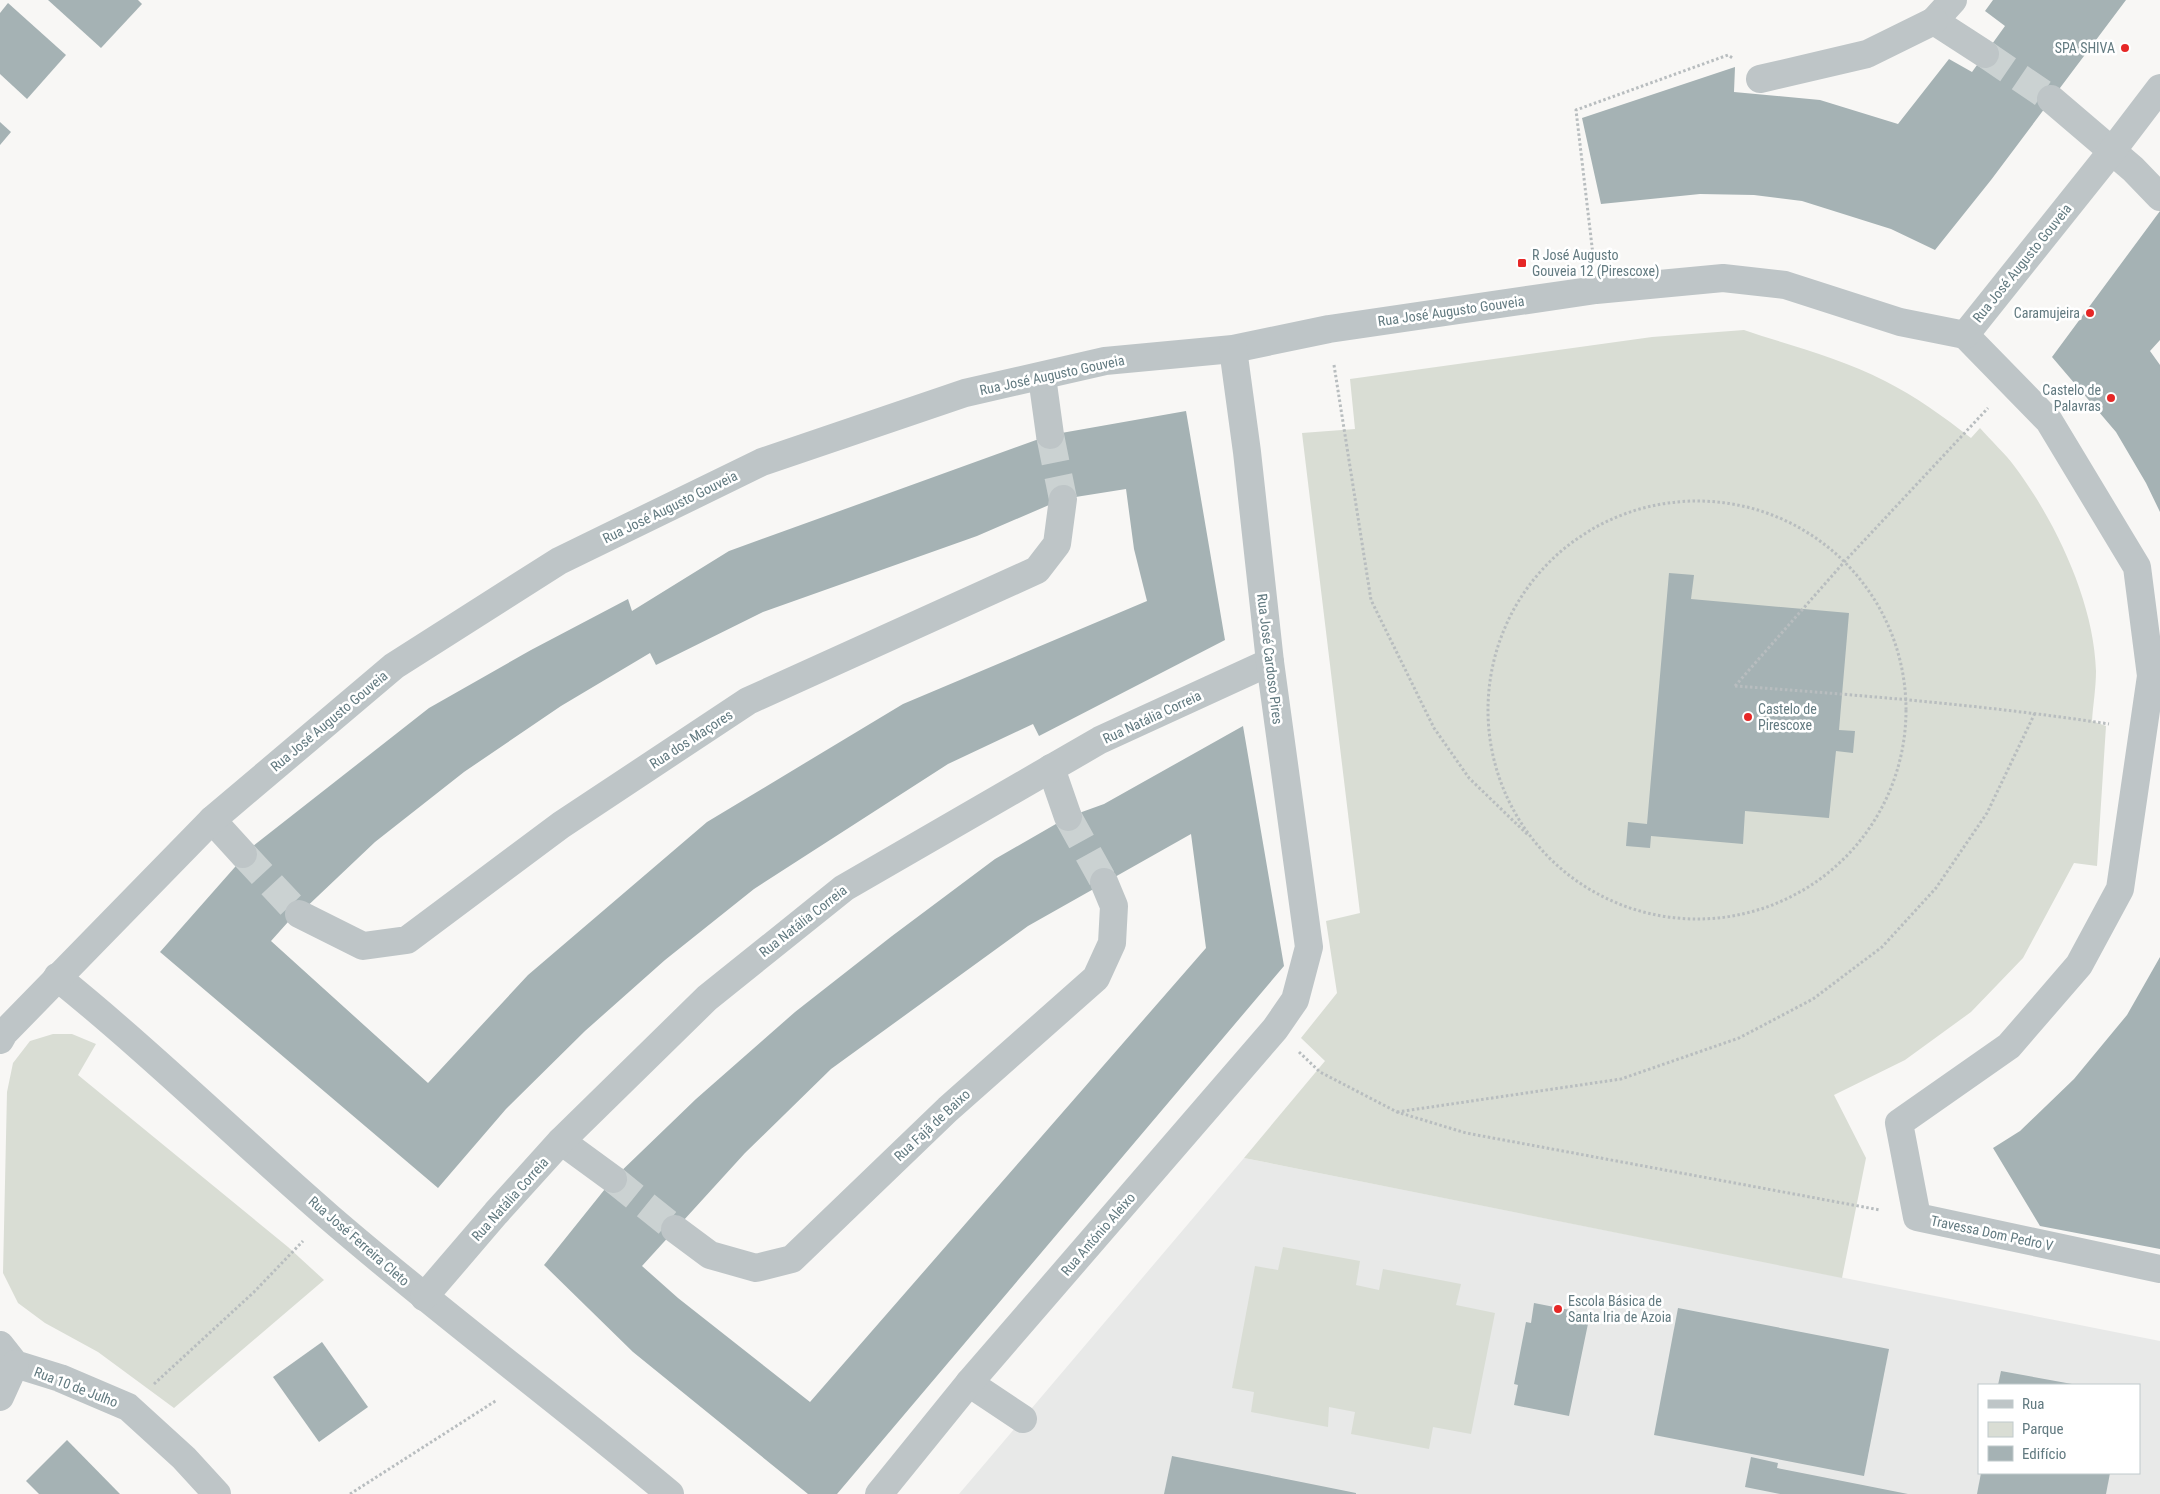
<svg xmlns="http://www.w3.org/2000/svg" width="2160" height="1494" viewBox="0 0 2160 1494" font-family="'Roboto Condensed',sans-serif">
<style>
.built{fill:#e8e9e8;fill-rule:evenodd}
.green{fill:#d9ddd4}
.building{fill:#a5b2b4;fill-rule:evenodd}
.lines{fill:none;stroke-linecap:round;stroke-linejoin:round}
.minor-tunnel{stroke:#cbd2d2;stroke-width:28;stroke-dasharray:28 14;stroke-linecap:butt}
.path{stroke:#b8bdbf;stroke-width:3;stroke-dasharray:2.5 2.5;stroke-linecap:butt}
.minor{stroke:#bec5c7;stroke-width:28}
.poi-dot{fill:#e62726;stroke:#fff;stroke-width:2}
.labels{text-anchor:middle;stroke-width:5;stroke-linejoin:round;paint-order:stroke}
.poi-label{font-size:14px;fill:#627a80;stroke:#fff;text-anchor:end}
.street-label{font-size:14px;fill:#627a80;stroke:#fff}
</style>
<rect width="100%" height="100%" fill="#f8f7f5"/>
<path class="built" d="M1244 1158 2160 1341V1494H959ZM1979 1385H2139V1473H1979Z"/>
<g class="green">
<path d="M1744 330C1791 346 1841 358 1885 381 1915 396 1944 417 1971 438L1980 428C1991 441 2005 453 2015 467 2056 522 2094 602 2096 671 2096 688 2093 705 2092 721L2106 726 2097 866 2074 863 2023 958 1971 1012 1905 1060 1834 1095 1866 1158 1842 1278 1244 1158 1325 1061 1301 1038 1337 993 1326 921 1360 913 1302 433 1355 429 1350 379 1652 337Z"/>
<path d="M53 1034H72L96 1044 78 1075 288 1247 324 1280 174 1408 98 1352 45 1323 18 1303 3 1273 7 1092 13 1063 30 1041Z"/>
<path d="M1283 1247 1360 1261 1356 1285 1379 1290 1383 1269 1461 1284 1456 1305 1495 1313 1471 1434 1433 1427 1429 1449 1351 1434 1355 1412 1329 1407 1328 1427 1251 1412 1254 1392 1232 1388 1255 1266 1278 1270Z"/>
</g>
<g class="building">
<path d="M48 0H138L142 4 101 48Z"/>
<path d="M1993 0H2126L1991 180 1935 250 1891 229 1802 201 1754 195 1700 194 1601 204 1582 118 1735 67 1734 92 1820 100 1898 124 1949 59 1972 72 2005 26 1985 11Z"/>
<path d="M8 3 66 55 27 99 0 74V13Z"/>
<path d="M0 122 11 132 0 145Z"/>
<path d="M2160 211V340L2150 351 2160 365V512L2146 483 2116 432 2052 357Z"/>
<path d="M1186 411 1225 640 1039 736 1033 724 948 764 754 889 665 960 585 1031 506 1109 438 1188 160 952 235 867 243 854 429 708 531 650 628 599 632 611 729 551 1050 435ZM1126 489 1134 549 1147 601 903 704 707 822 528 975 428 1083 271 941 288 922 299 914 375 842 464 772 561 706 650 653 656 665 763 612 977 536 1063 499Z"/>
<path d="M1669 573 1694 575 1691 599 1849 613 1839 730 1855 731 1853 753 1836 751 1829 818 1745 811 1743 844 1651 836 1650 848 1626 846 1628 822 1647 824Z"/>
<path d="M1243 726 1284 966 837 1494H808L633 1352 544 1265 613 1179 696 1099 795 1012 892 936 995 859 1068 817 1104 804ZM1191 834 1206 948 810 1402 678 1298 642 1266 745 1153 831 1069 1028 926Z"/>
<path d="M2160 957V1249L2040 1226 1993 1148 2020 1131 2074 1079 2127 1015Z"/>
<path d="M1534 1303 1590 1314 1569 1416 1514 1405 1518 1385 1514 1384 1526 1322 1531 1323Z"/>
<path d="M1678 1308 1889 1349 1864 1476 1654 1435Z"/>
<path d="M322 1342 368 1407 319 1442 273 1377Z"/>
<path d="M2001 1371 2072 1384V1385H1998Z"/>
<path d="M67 1440 120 1494H39L26 1481Z"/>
<path d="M1172 1456 1356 1493V1494H1164Z"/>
<path d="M1751 1457 1778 1463 1777 1468 1908 1494H1780L1745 1487Z"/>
<path d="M1981 1473H2110L2106 1494H1977Z"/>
</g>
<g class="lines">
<g class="minor-tunnel">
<path d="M1985 54 2051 99"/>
<path d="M1050 435 1063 499"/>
<path d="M1068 817 1104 882"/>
<path d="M243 854 299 914"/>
<path d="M613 1179 675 1229"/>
</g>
<g class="path">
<path d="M1593 255 1576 110 1728 55 1734 59"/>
<path d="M1334 365 1371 600 1434 728 1469 778 1528 835"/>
<circle cx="1697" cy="710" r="209"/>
<path d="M1735 686 1845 561 1988 408"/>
<path d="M1735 686C1860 695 1985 705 2109 724"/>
<path d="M1299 1052 1320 1072 1397 1112 1466 1133 1880 1210"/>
<path d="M1397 1112 1621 1079 1739 1038 1813 999 1882 947 1936 888 1987 813 2035 713"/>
<path d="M154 1384 254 1292 303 1241"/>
<path d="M350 1494 497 1400"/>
</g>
<g class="minor">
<path d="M1953 0 1934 21 1985 54"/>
<path d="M1760 79 1867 54 1934 21"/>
<path d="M2051 99 2133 169 2160 197"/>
<path d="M1965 335 2049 421 2137 567 2151 676 2120 889 2079 965 2009 1046 1899 1123 1917 1217 2160 1269"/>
<path d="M1042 377 1050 435"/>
<path d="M1051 768 1068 817"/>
<path d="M212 820 243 854"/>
<path d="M299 914 363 946 407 940 561 825 748 701 1037 570 1057 544 1063 499"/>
<path d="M57 977C151 1053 238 1138 329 1217 440 1313 558 1400 670 1494"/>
<path d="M0 1040 4 1033 212 820 394 666 559 561 762 462 965 393 1105 361 1233 349 1329 329 1596 290 1723 278 1785 285 1900 322 1965 335 2112 151 2160 88"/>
<path d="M561 1141 613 1179"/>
<path d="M675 1229 710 1255 756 1268 792 1259 948 1109 1096 978 1112 943 1114 906 1104 882"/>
<path d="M424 1297 496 1213 561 1141 707 998 844 888 1100 740 1270 662"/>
<path d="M0 1345 15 1364 60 1378 128 1407 184 1458 217 1494"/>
<path d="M969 1383 1023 1419"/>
<path d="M0 1397 15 1364"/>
<path d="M879 1494 969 1383 1275 1029 1295 1000 1309 947 1270 662 1247 452 1233 349"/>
</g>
</g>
<g class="poi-dot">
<circle cx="2125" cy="48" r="5"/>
<rect x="1517" y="258" width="10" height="10" rx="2.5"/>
<circle cx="2090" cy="313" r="5"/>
<circle cx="2111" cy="398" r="5"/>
<circle cx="1748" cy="717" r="5"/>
<circle cx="1558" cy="1309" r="5"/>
</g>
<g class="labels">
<g class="poi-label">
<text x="2115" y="53">SPA SHIVA</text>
<text x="1532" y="260" text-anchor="start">R José Augusto<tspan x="1532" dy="16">Gouveia 12 (Pirescoxe)</tspan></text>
<text x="2080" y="318">Caramujeira</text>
<text x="2101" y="395">Castelo de<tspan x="2101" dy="16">Palavras</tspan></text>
<text x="1758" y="714" text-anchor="start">Castelo de<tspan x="1758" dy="16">Pirescoxe</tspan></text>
<text x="1568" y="1306" text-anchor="start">Escola Básica de<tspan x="1568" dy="16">Santa Iria de Azoia</tspan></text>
</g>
<g class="street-label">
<text transform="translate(2022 263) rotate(-51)" y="5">Rua José Augusto Gouveia</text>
<text transform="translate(1451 311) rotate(-8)" y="5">Rua José Augusto Gouveia</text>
<text transform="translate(1052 375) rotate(-12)" y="5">Rua José Augusto Gouveia</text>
<text transform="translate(670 507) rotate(-26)" y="5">Rua José Augusto Gouveia</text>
<text transform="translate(1270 659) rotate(83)" y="5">Rua José Cardoso Pires</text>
<text transform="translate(1152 717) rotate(-25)" y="5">Rua Natália Correia</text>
<text transform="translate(329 721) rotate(-40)" y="5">Rua José Augusto Gouveia</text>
<text transform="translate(691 739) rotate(-33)" y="5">Rua dos Maçores</text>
<text transform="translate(803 921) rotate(-38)" y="5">Rua Natália Correia</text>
<text transform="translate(932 1125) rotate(-43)" y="5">Rua Fajã de Baixo</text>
<text transform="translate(510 1199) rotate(-48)" y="5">Rua Natália Correia</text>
<text transform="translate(1992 1233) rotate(12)" y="5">Travessa Dom Pedro V</text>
<text transform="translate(1098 1234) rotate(-49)" y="5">Rua António Aleixo</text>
<text transform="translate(359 1241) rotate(41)" y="5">Rua José Ferreira Cleto</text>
<text transform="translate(76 1387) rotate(21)" y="5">Rua 10 de Julho</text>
</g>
</g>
<rect x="1978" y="1384" width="162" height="90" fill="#ffffff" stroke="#c0cacc"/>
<rect x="1988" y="1400" width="25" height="8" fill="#bec5c7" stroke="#c0cacc"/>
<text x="2022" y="1409" font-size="15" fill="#627a80">Rua</text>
<rect x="1988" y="1422" width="25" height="15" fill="#d9ddd4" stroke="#c0cacc"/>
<text x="2022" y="1434" font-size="15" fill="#627a80">Parque</text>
<rect x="1988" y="1446" width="25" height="15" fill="#a5b2b4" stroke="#c0cacc"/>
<text x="2022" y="1459" font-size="15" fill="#627a80">Edifício</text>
</svg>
